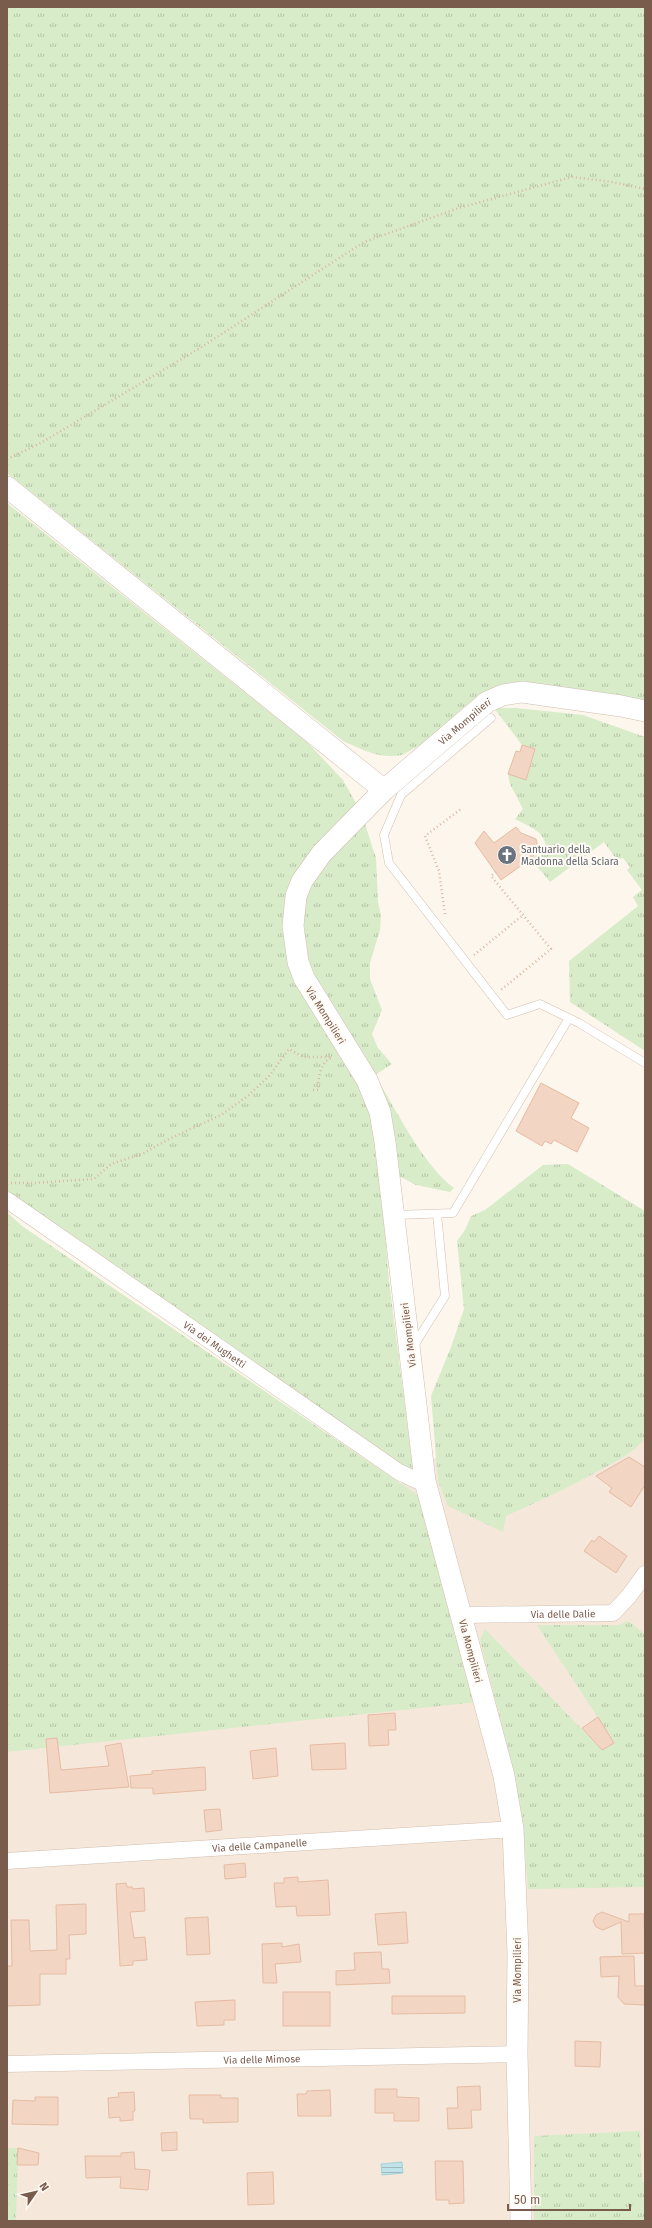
<svg xmlns="http://www.w3.org/2000/svg" width="652" height="2228" viewBox="0 0 652 2228" font-family="'Fira Sans',sans-serif">
<style>
.residential{fill:#f5e8da}
.grass{fill:url(#grass-tufts)}
.water{fill:url(#water-rules);stroke:#a5d3da}
.building{fill:#f3d5c3;stroke:#e6bba3}
.lines{fill:none;stroke-linecap:round;stroke-linejoin:round}
.service-casing{stroke:#d1beb0;stroke-width:9}
.minor-casing{stroke:#d1beb0;stroke-width:17}
.tertiary-casing{stroke:#d1beb0;stroke-width:22}
.path{stroke:#d9b8a5;stroke-width:2.5;stroke-dasharray:1 3;stroke-linecap:butt}
.service{stroke:#fff;stroke-width:8}
.minor{stroke:#fff;stroke-width:16}
.tertiary{stroke:#fff;stroke-width:21}
.labels{text-anchor:middle;stroke-width:4;stroke-linejoin:round;paint-order:stroke}
.street-label{font-size:10px;fill:#7a5c4d;stroke:#fffaf3}
.worship-label{font-size:10px;fill:#5b616d;stroke:#fffaf3;text-anchor:start}
</style>
<defs>
<pattern id="grass-tufts" width="24" height="20" patternUnits="userSpaceOnUse"><rect width="24" height="20" fill="#d8ecc9"/><path d="M3 7l-1-3M5 7V3M7 7l1-3M15 17l-1-3M17 17v-4M19 17l1-3" fill="none" stroke="#b4c2a5"/></pattern>
<pattern id="water-rules" width="6" height="5" patternUnits="userSpaceOnUse"><rect width="6" height="5" fill="#bfe3e8"/><path d="M0 2.5h6" fill="none" stroke="#a0bbbe"/></pattern>
</defs>
<rect width="100%" height="100%" fill="#fdf6ec"/>
<path class="residential" d="M645 1298V2221H7V1667L202 1636Z"/>
<g class="grass">
<path d="M7 7H645V704L532 686 402 755C379 759 363 750 343 741L7 473Z"/>
<path d="M7 503 308 743 343 780 357 805 284 919 365 1092 378 1148 389 1281 413 1469 401 1466 7 1191Z"/>
<path d="M494 708H516L583 715 645 737V1051L570 1002 569 961 638 906 633 897 642 890 627 870 630 867 623 858 620 859 614 856 604 842 550 882 531 859 546 846C543 830 528 826 515 819L523 809 510 784 508 774 526 779 535 749 522 745Z"/>
<path d="M364 821 376 858 378 902 381 915 380 930 370 963V979L382 1010 372 1034 378 1048 392 1064 375 1075 307 964 300 914 311 877Z"/>
<path d="M381 1085C398 1115 427 1169 454 1188L450 1192 416 1185 397 1175Z"/>
<path d="M568 1164 645 1211V1438C634 1453 616 1461 600 1470 569 1487 538 1502 506 1516L503 1532 448 1506 438 1481 431 1396 451 1347 464 1309 457 1241 465 1230 471 1216 485 1210 543 1165Z"/>
<path d="M7 1212 22 1226 425 1500 478 1702 7 1752Z"/>
<path d="M628 1621 645 1634V1887L528 1889 523 1822 514 1772 480 1640 485 1629 602 1750 614 1742 537 1625H619Z"/>
<path d="M640 2131 642 2182H645V2221H534V2136Z"/>
<path d="M7 2148H18L16 2221H7Z"/>
</g>
<path class="water" d="M402 2162 403 2173 382 2175 381 2164Z"/>
<g class="building">
<path d="M522 745 535 749 526 780 508 774 516 751 520 752Z"/>
<path d="M516 827 521 833 536 839 538 847 532 858 501 880 475 843 484 831 494 843Z"/>
<path d="M541 1083 579 1103 571 1118 589 1128 577 1152 554 1140 551 1144 545 1141 542 1146 516 1131Z"/>
<path d="M629 1457 645 1467V1485L631 1507 609 1492 612 1488 596 1476Z"/>
<path d="M599 1536 627 1556 616 1573 584 1551 592 1540 594 1542Z"/>
<path d="M395 1713 396 1730H388L389 1745 369 1746 368 1715Z"/>
<path d="M598 1717 614 1743 602 1750 582 1728Z"/>
<path d="M57 1738 61 1770 109 1766 105 1746 121 1743 129 1787 50 1793 46 1739Z"/>
<path d="M345 1743 346 1769 312 1770 310 1745Z"/>
<path d="M276 1748 278 1776 253 1779 250 1751Z"/>
<path d="M205 1767 206 1790 153 1794V1788H131L130 1776 152 1774V1771Z"/>
<path d="M220 1809 222 1830 206 1832 204 1810Z"/>
<path d="M245 1863 246 1877 225 1879 224 1865Z"/>
<path d="M298 1877V1882L328 1880 330 1915 297 1916 296 1906 276 1907 274 1883H284V1878Z"/>
<path d="M126 1883 127 1887H132L133 1889 144 1888 145 1911 130 1912 134 1938 145 1937 147 1960 133 1961V1965L120 1966 116 1884Z"/>
<path d="M86 1904V1934L69 1935 70 1959H66V1974H40V2005L7 2006V1966H12L11 1920H29L30 1951 57 1950 56 1905Z"/>
<path d="M406 1912 408 1943 378 1945 375 1914Z"/>
<path d="M602 1912 629 1922V1914H644L645 1953 622 1954 621 1922 603 1930 596 1927 593 1921 596 1915Z"/>
<path d="M208 1917 210 1954 187 1955 185 1918Z"/>
<path d="M282 1943V1947L299 1944 301 1962 275 1964 277 1983H263L262 1944Z"/>
<path d="M381 1952 382 1969H389L390 1983 336 1985V1971L355 1970 354 1953Z"/>
<path d="M634 1956 635 1986H645V2005L624 2004 618 1997 619 1976 601 1977 600 1957Z"/>
<rect x="283" y="1992" width="47" height="34"/>
<path d="M392 1996H465V2013L392 2014Z"/>
<path d="M235 2000V2020H224V2025L197 2026 195 2002Z"/>
<path d="M575 2041 601 2042 600 2067 575 2066Z"/>
<path d="M480 2086 481 2110H471L472 2128 448 2129 447 2108H458L457 2087Z"/>
<path d="M375 2089H397V2097L419 2098V2121H394V2113H375Z"/>
<path d="M330 2090 331 2116H298L297 2094H306L307 2091Z"/>
<path d="M134 2092 135 2111H133V2120L120 2121V2117L109 2118 108 2098 119 2097 118 2093Z"/>
<path d="M189 2095H221V2098H238V2122L203 2123V2119H190Z"/>
<path d="M35 2097H58V2125L12 2124 13 2100 35 2101Z"/>
<path d="M177 2132V2150L162 2151 161 2133Z"/>
<path d="M18 2148 39 2153 38 2165H17Z"/>
<path d="M134 2152 135 2169 150 2170 148 2190 120 2188 121 2177 86 2178 85 2156H121V2153Z"/>
<path d="M435 2161H463L464 2203 449 2204V2200H436Z"/>
<path d="M273 2172 274 2204 248 2205 247 2173Z"/>
</g>
<g class="lines">
<defs>
<g id="service">
<path d="M491 718 401 795 384 835 389 863 507 1015 540 1004 579 1023 645 1063"/>
<path d="M395 1215 453 1213 569 1018"/>
<path d="M413 1347 445 1296 437 1214"/>
</g>
<g id="minor">
<path id="s1" d="M7 1200 399 1472 418 1481H425"/>
<path id="s2" d="M462 1615 613 1613 629 1596 645 1574"/>
<path id="s3" d="M7 1861 513 1829"/>
<path id="s4" d="M7 2064 517 2054"/>
</g>
<g id="tertiary">
<path d="M7 487 384 790"/>
<path id="s5" d="M521 2221 517 2054 518 1953 513 1829 504 1776 425 1481 385 1142 380 1112 367 1080 304 978 298 962 293 926 296 896 302 881 322 853 384 790 487 702 503 695 522 692 621 706 645 711"/>
</g>
</defs>
<use href="#service" class="service-casing"/>
<use href="#minor" class="minor-casing"/>
<use href="#tertiary" class="tertiary-casing"/>
<g class="path">
<path d="M7 459 39 444 200 348 364 242 459 208 572 177 612 182 645 189"/>
<path d="M496 872 491 876 551 949 501 990"/>
<path d="M445 914 439 871 425 836 461 809"/>
<path d="M474 955 523 915"/>
<path d="M313 1090H318C318 1080 320 1062 331 1058"/>
<path d="M7 1183H34L94 1179 111 1164 144 1153 171 1138 221 1115 249 1095 270 1075 289 1049 303 1057H331"/>
</g>
<use href="#service" class="service"/>
<use href="#minor" class="minor"/>
<use href="#tertiary" class="tertiary"/>
</g>
<defs>
<symbol id="church-disc" viewBox="-11 -11 22 22"><circle r="9.5" fill="#6b7280" stroke="#fffaf3"/><path d="M-1.2-6h2.4v3.5h3.3v2.4h-3.3V6h-2.4V-.1h-3.3v-2.4h3.3Z" fill="#fff"/></symbol>
</defs>
<g fill-rule="evenodd">
<use href="#church-disc" x="496" y="844" width="22" height="22"/>
</g>
<g class="labels">
<g class="street-label">
<text dy="4" stroke="none"><textPath href="#s5" startOffset="1606">Via Mompilieri</textPath></text>
<text transform="translate(326 1015) rotate(58)" y="4">Via Mompilieri</text>
<text transform="translate(408 1335) rotate(-97)" y="4">Via Mompilieri</text>
<text dy="4" stroke="none"><textPath href="#s1" startOffset="253">Via dei Mughetti</textPath></text>
<text dy="4" stroke="none"><textPath href="#s2" startOffset="101">Via delle Dalie</textPath></text>
<text transform="translate(471 1651) rotate(75)" y="4">Via Mompilieri</text>
<text dy="4" stroke="none"><textPath href="#s3" startOffset="253">Via delle Campanelle</textPath></text>
<text transform="translate(517 1970) rotate(-90)" y="4">Via Mompilieri</text>
<text dy="4" stroke="none"><textPath href="#s4" startOffset="255">Via delle Mimose</textPath></text>
</g>
<g class="worship-label">
<text x="521" y="853">Santuario della<tspan x="521" dy="12">Madonna della Sciara</tspan></text>
</g>
</g>
<rect width="652" height="2228" fill="none" stroke="#7a5c4d" stroke-width="16"/>
<g transform="translate(36 2192) rotate(56)" stroke="#fffaf3" stroke-width="3" paint-order="stroke">
<path d="M0-3L7 15L0 10L-7 15Z" fill="#7a5c4d"/>
<text y="-6" font-size="11" font-weight="bold" text-anchor="middle" fill="#7a5c4d">N</text>
</g>
<path d="M508 2204v6h122v-6" fill="none" stroke="#7a5c4d" stroke-width="2"/>
<text x="514" y="2204" font-size="12" fill="#7a5c4d" stroke="#fffaf3" stroke-width="3" paint-order="stroke">50 m</text>
</svg>
